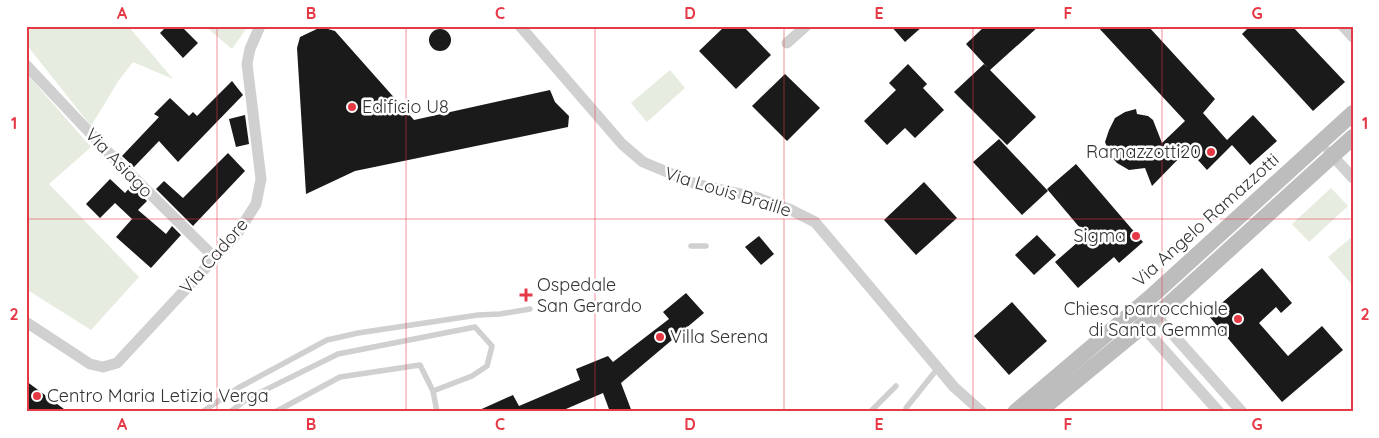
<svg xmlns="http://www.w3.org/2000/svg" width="1379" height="438" viewBox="0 0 1379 438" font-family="Quicksand,sans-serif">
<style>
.green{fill:#e6ecdf}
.building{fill:#1a1a1a}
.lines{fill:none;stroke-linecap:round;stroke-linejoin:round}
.lane{stroke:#d0d0d0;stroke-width:5.5}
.street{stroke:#d0d0d0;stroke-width:11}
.secondary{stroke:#bdbdbd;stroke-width:16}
.grid{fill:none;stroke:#e63946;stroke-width:1;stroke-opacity:0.55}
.poi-dot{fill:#e63946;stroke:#fff;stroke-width:2}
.labels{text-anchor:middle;stroke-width:5;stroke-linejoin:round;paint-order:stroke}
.poi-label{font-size:18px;fill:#333;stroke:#fff;text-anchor:start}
.street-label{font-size:18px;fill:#333;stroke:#fff}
.neatline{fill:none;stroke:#e63946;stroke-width:2}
.grid-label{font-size:16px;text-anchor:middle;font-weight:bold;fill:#e63946}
</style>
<rect width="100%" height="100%" fill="#fff"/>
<g class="green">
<path d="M26 26H128L173 79 133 62 119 80 91 126 26 44Z"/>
<path d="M205 26H248L232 49Z"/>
<path d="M670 70 685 88 647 122 631 103Z"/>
<path d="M26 73 91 147 49 184 139 277 91 330 26 289Z"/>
<path d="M1331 188 1348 206 1309 242 1292 224Z"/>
<path d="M1353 236V286L1328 257Z"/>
</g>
<g class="building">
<path d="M167 26H181L198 43 183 58 160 33Z"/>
<path d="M725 26H743L771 55 736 89 699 51Z"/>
<path d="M891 26H923L905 42Z"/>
<path d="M985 26H1039L990 70 1036 117 1007 145 954 92 984 64 988 68 966 44Z"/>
<path d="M1097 26H1148L1215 99 1203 113 1227 140 1253 115 1277 141 1250 165 1232 145 1207 170 1188 149 1152 186 1145 168 1129 170 1117 163 1110 155 1105 142 1109 130 1115 118 1125 112 1136 109 1137 114 1148 116 1153 120 1162 143 1185 121Z"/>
<path d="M1250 26H1292L1345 82 1313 111 1242 34Z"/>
<path d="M321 27 335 31 414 120 550 90 555 102 569 116 568 127 355 171 306 194 297 48 300 37Z"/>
<circle cx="440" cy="40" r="11"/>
<path d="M908 64 927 84 923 88 944 110 915 138 905 128 887 145 864 121 896 90 889 83Z"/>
<path d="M785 74 820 108 787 141 752 106Z"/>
<path d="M232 81 243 95 178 162 159 141 134 167 122 156 159 117 154 114 170 98 189 116 193 112 197 116Z"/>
<path d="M245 115 249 144 236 147 229 119Z"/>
<path d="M999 139 1048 191 1022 215 973 162Z"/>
<path d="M228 153 245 171 193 226 156 189 164 181 183 198Z"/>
<path d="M1076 164 1143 242 1119 263 1114 257 1078 288 1055 262 1086 235 1047 189Z"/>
<path d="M110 179 125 193 131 186 147 201 138 210 166 234 172 226 181 235 151 268 116 237 132 219 115 203 100 218 86 204Z"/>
<path d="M924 182 957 218 916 255 884 220Z"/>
<path d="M1037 235 1056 255 1034 275 1015 255Z"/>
<path d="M759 236 774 254 761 265 745 247Z"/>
<path d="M1262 268 1292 303 1281 313 1276 307 1259 323 1288 356 1322 326 1343 350 1282 402 1208 315Z"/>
<path d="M686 293 704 313 621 383 632 412H610L603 393 559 412H475L513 395 519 406 580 380 576 369 608 356 613 362 669 319 663 312Z"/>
<path d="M1012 302 1047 341 1009 375 974 336Z"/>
<path d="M26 381 68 412H26Z"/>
</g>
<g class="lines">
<g class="lane">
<path d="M691 246H706"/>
<path d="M202 412 238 388 327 340 358 333 478 315 500 314 530 309"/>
<path d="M230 412 247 399 338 354 475 327 492 346 487 366 472 376 433 391"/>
<path d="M275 412 340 377 420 365 433 391 437 412"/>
<path d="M870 412 896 386"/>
<path d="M907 412 906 408 938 368"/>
</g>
<g class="street">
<path d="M520 26 622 144 643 162 696 184 755 197 789 209 815 222 954 387 982 412"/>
<path d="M1343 26 1353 37"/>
<path d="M787 43 806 26"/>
<path d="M26 65 108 152 215 258"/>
<path d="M1329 152 1353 178"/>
<path d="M1152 311 1242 412"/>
<path d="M26 322 90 364 103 367 117 363 237 234 256 204 261 179 247 64 250 49 260 26"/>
<path d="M1139 322 1219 412"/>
</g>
<g class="secondary">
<path d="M1015 412 1154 294 1353 113"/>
<path d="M1038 412 1167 306 1353 137"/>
</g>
</g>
<path class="grid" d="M217 26V412M406 26V412M595 26V412M784 26V412M973 26V412M1162 26V412M26 219H1353"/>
<g class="poi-dot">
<circle cx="352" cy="107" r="5"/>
<circle cx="1211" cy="152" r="5"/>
<circle cx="1136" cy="236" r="5"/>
<path d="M523.5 287.5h5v5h5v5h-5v5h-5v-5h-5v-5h5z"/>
<circle cx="1238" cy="319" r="5"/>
<circle cx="660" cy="337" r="5"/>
<circle cx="37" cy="396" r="5"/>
</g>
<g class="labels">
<g class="poi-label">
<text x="362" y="113">Edificio U8</text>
<text x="1201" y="158" text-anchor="end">Ramazzotti20</text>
<text x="1126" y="242" text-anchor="end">Sigma</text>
<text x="537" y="291">Ospedale<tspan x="537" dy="21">San Gerardo</tspan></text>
<text x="1228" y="315" text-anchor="end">Chiesa parrocchiale<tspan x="1228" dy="21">di Santa Gemma</tspan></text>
<text x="670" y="343">Villa Serena</text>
<text x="47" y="402">Centro Maria Letizia Verga</text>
</g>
<g class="street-label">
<text transform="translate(119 163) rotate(46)" y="6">Via Asiago</text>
<text transform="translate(728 192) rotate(17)" y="6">Via Louis Braille</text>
<text transform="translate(1206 220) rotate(-42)" y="6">Via Angelo Ramazzotti</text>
<text transform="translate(214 256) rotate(-49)" y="6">Via Cadore</text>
</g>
</g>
<rect width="1379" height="438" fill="none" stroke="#ffffff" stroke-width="55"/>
<rect x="28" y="28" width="1324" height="382" class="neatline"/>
<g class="grid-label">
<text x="122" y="19">A</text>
<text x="311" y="19">B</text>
<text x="500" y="19">C</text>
<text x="690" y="19">D</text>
<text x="879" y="19">E</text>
<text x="1068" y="19">F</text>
<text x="1257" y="19">G</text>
<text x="14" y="129">1</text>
<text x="1365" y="129">1</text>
<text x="14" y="320">2</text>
<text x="1365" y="320">2</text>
<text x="122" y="430">A</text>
<text x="311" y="430">B</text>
<text x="500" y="430">C</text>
<text x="690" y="430">D</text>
<text x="879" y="430">E</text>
<text x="1068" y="430">F</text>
<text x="1257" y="430">G</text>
</g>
</svg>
